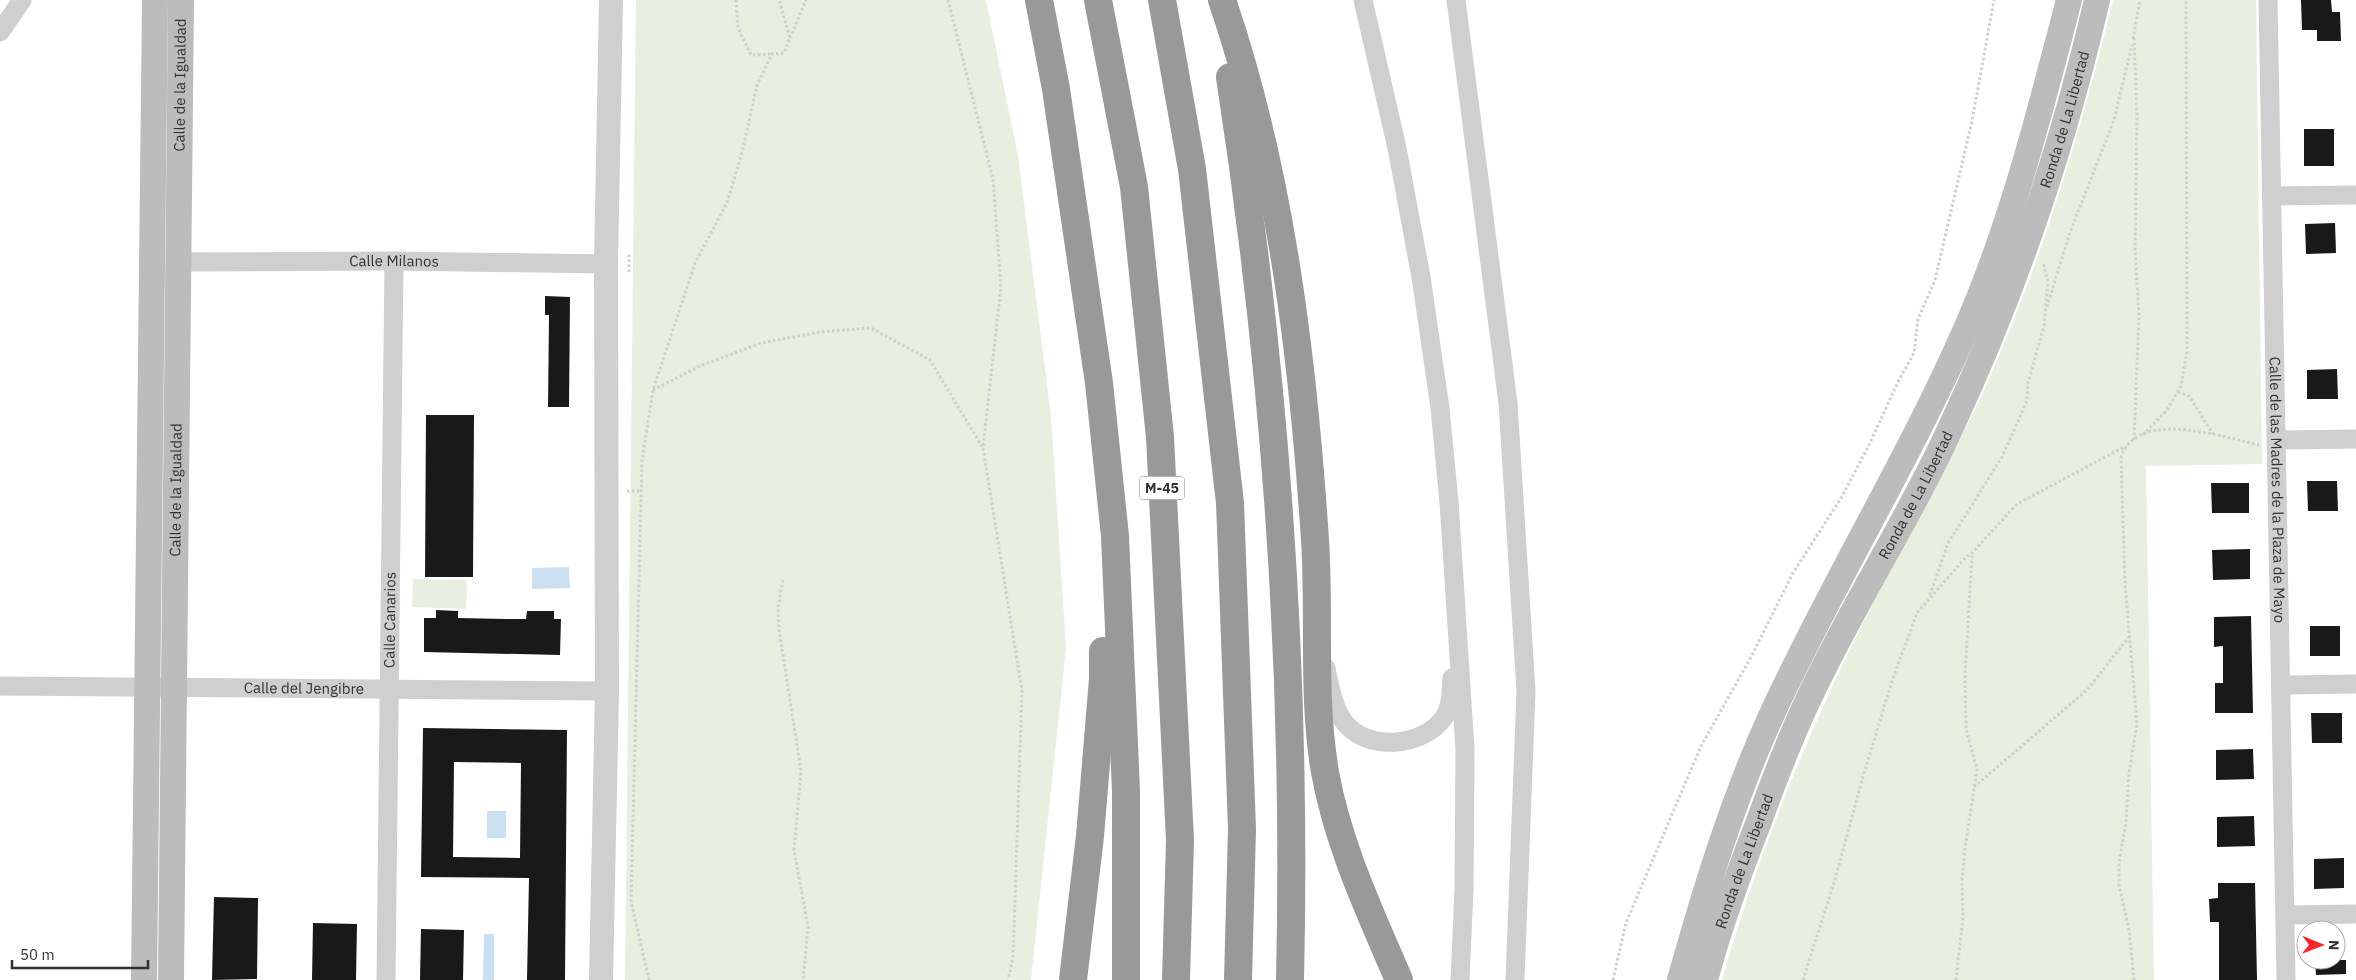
<svg xmlns="http://www.w3.org/2000/svg" width="2356" height="980" viewBox="0 0 2356 980" font-family="'IBM Plex Sans',sans-serif">
<style>
.green{fill:#e7efdf}
.water{fill:#cae0f0}
.building{fill:#191919;fill-rule:evenodd}
.lines{fill:none;stroke-linecap:round;stroke-linejoin:round}
.path{stroke:#cfcfcf;stroke-width:3;stroke-dasharray:2.5 2.5;stroke-linecap:butt}
.minor{stroke:#cfcfcf;stroke-width:19}
.tertiary{stroke:#cfcfcf;stroke-width:24}
.secondary{stroke:#bcbcbc;stroke-width:26}
.motorway{stroke:#999;stroke-width:28}
.labels{text-anchor:middle;stroke-width:5;stroke-linejoin:round;paint-order:stroke}
.shield{fill:#fff;stroke:#707070;stroke-width:1}
.shield-label{font-size:14px;font-weight:bold;fill:#323232}
.street-label{font-size:15px;fill:#323232;stroke:#fff}
</style>
<rect width="100%" height="100%" fill="#fff"/>
<g class="green">
<path d="M636 0H986L1018 156 1051 416 1066 648 1031 980H625Z"/>
<path d="M2113 0H2256L2262 464 2146 466 2154 980H1722C1758 854 1808 732 1867 615 1906 539 1949 466 1985 388 2041 264 2081 132 2113 0Z"/>
<path d="M413 579 467 580 466 609 412 607Z"/>
</g>
<g class="water">
<path d="M569 567 570 588 532 589V568Z"/>
<rect x="487" y="811" width="19" height="27"/>
<path d="M484 934H494V980H483Z"/>
</g>
<g class="building">
<path d="M2301 0H2331L2332 12H2340L2341 41H2317V30H2302Z"/>
<rect x="2304" y="129" width="30" height="37"/>
<path d="M2335 223 2336 253 2306 254 2305 224Z"/>
<path d="M545 296 570 297 569 407H548L549 315H545Z"/>
<path d="M2337 369 2338 399H2307V370Z"/>
<path d="M426 415H474L473 577H425Z"/>
<path d="M2307 481H2337L2338 511H2308Z"/>
<path d="M2211 483H2249V513H2212Z"/>
<path d="M2250 549V579L2213 580 2212 550Z"/>
<path d="M436 610 458 611V618L506 619H526L527 611H554V619H561L560 655 424 652V618H436Z"/>
<path d="M2251 616 2253 713H2215V683H2223V646L2214 647V617Z"/>
<rect x="2310" y="626" width="30" height="30"/>
<path d="M2311 713H2342V743H2312Z"/>
<path d="M423 728 567 730 565 980H527L529 878 421 877ZM454 762 521 763 520 858 453 857Z"/>
<path d="M2253 749 2254 779 2216 780V750Z"/>
<path d="M2254 816 2255 846 2217 847V817Z"/>
<path d="M2344 858V888L2314 889V859Z"/>
<path d="M2218 883H2255L2257 980H2219V922H2210L2209 899 2218 898Z"/>
<path d="M214 897 258 898 257 979 212 980Z"/>
<path d="M313 923 357 924 356 980H312Z"/>
<path d="M421 929 464 930 463 980H420Z"/>
<path d="M2315 960H2346V974L2316 975Z"/>
</g>
<g class="lines">
<g class="path">
<path d="M736 0 738 28 751 55 772 54"/>
<path d="M948 0 993 179 1001 287 983 448 1022 691 1013 958 1008 980"/>
<path d="M790 38 806 0"/>
<path d="M2133 39 2140 0"/>
<path d="M629 272V253"/>
<path d="M2047 307 2069 235 2114 120 2132 45"/>
<path d="M653 390 700 366 761 343 820 332 871 328 930 360 983 448"/>
<path d="M2178 392 2189 396 2213 434"/>
<path d="M2143 435 2167 410 2181 386 2187 352 2186 0"/>
<path d="M2134 440 2139 316 2135 251 2137 114 2134 37"/>
<path d="M627 491H641"/>
<path d="M783 580 778 607 779 629 801 771 794 850 808 927 803 980"/>
<path d="M1930 595 1948 543 2002 457 2027 401 2028 383 2044 326 2048 281 2043 263"/>
<path d="M1974 787 2087 690 2129 637"/>
<path d="M649 980 631 901 642 461 653 390 695 263 727 203 742 153 757 85 772 54 784 53 790 38 779 0"/>
<path d="M1613 980 1626 923 1701 746 1750 659 1793 573 1841 498 1867 449 1899 380 1914 353 1918 319 1935 280 1972 121 1994 0"/>
<path d="M1803 980 1836 876 1862 780 1892 681 1917 613 1966 557 1972 553 2017 504 2124 447"/>
<path d="M1956 980 1963 917 1962 882 1965 848 1977 770 1966 729 1965 675 1972 554"/>
<path d="M2134 980 2129 930 2119 885V863L2126 822 2129 773 2137 724 2125 584 2121 457C2139 407 2224 438 2260 445"/>
</g>
<g class="minor">
<path d="M1363 0 1397 148 1421 277 1440 408 1449 502 1465 749 1464 889 1460 980"/>
<path d="M1456 0 1508 403 1526 691 1515 980"/>
<path id="s1" d="M2268 0 2286 980"/>
<path d="M0 32 22 0"/>
<path d="M2272 196 2356 195"/>
<path id="s2" d="M180 262 394 261 606 264"/>
<path d="M2277 440 2356 439"/>
<path d="M1326 668C1329 685 1333 705 1342 719 1364 753 1424 748 1445 716 1452 705 1451 690 1452 678"/>
<path d="M2281 685 2356 684"/>
<path id="s3" d="M0 686 607 691"/>
<path d="M2286 915 2356 914"/>
<path id="s4" d="M386 980 394 261"/>
</g>
<path class="tertiary" d="M601 980 607 691 606 264 611 0"/>
<g class="secondary">
<path d="M144 980 155 0"/>
<path id="s5" d="M171 980 181 0"/>
<path d="M1680 980C1705 891 1733 799 1772 714 1832 584 1908 461 1966 329 2012 224 2040 111 2069 0"/>
<path id="s6" d="M1705 980C1719 927 1738 875 1758 824 1774 780 1790 737 1810 696 1853 604 1909 519 1951 427 2015 290 2063 147 2097 0"/>
</g>
<g class="motorway">
<path d="M1039 0 1056 89 1099 383 1115 536 1126 791V980"/>
<path d="M1098 0 1134 187 1160 437 1180 840 1176 980"/>
<path d="M1162 0 1192 169 1230 503 1242 829 1238 980"/>
<path d="M1222 0C1281 173 1303 358 1315 540 1320 617 1312 696 1325 772 1338 845 1370 912 1399 980"/>
<path d="M1230 77C1276 375 1297 679 1290 980"/>
<path d="M1073 980 1090 836 1103 679V651"/>
</g>
</g>
<g class="labels">
<rect class="shield" x="1139.5" y="476.5" width="45" height="23" rx="4"/>
<g class="shield-label">
<text x="1162" y="493">M-45</text>
</g>
<g class="street-label">
<text dy="5" stroke="none"><textPath href="#s5" startOffset="895">Calle de la Igualdad</textPath></text>
<text dy="5" stroke="none"><textPath href="#s6" startOffset="935">Ronda de La Libertad</textPath></text>
<text dy="5" stroke="none"><textPath href="#s2" startOffset="214">Calle Milanos</textPath></text>
<text dy="5" stroke="none"><textPath href="#s5" startOffset="490">Calle de la Igualdad</textPath></text>
<text dy="5" stroke="none"><textPath href="#s1" startOffset="490">Calle de las Madres de la Plaza de Mayo</textPath></text>
<text dy="5" stroke="none"><textPath href="#s6" startOffset="530">Ronda de La Libertad</textPath></text>
<text dy="5" stroke="none"><textPath href="#s4" startOffset="360">Calle Canarios</textPath></text>
<text dy="5" stroke="none"><textPath href="#s3" startOffset="304">Calle del Jengibre</textPath></text>
<text dy="5" stroke="none"><textPath href="#s6" startOffset="125">Ronda de La Libertad</textPath></text>
</g>
</g>
<g transform="translate(2321 945) rotate(91)"><circle r="24" fill="#ffffff" stroke="#adadad"/>
<path d="M0-4L9 19L0 12L-9 19Z" fill="#f5272d"/>
<text y="-8" font-size="14" font-weight="bold" text-anchor="middle" fill="#323232">N</text>
</g>
<path d="M12 960v8h136v-8" fill="none" stroke="#323232" stroke-width="2.5"/>
<text x="20" y="960" font-size="15" fill="#323232" stroke="#ffffff" stroke-width="4" paint-order="stroke">50 m</text>
</svg>
